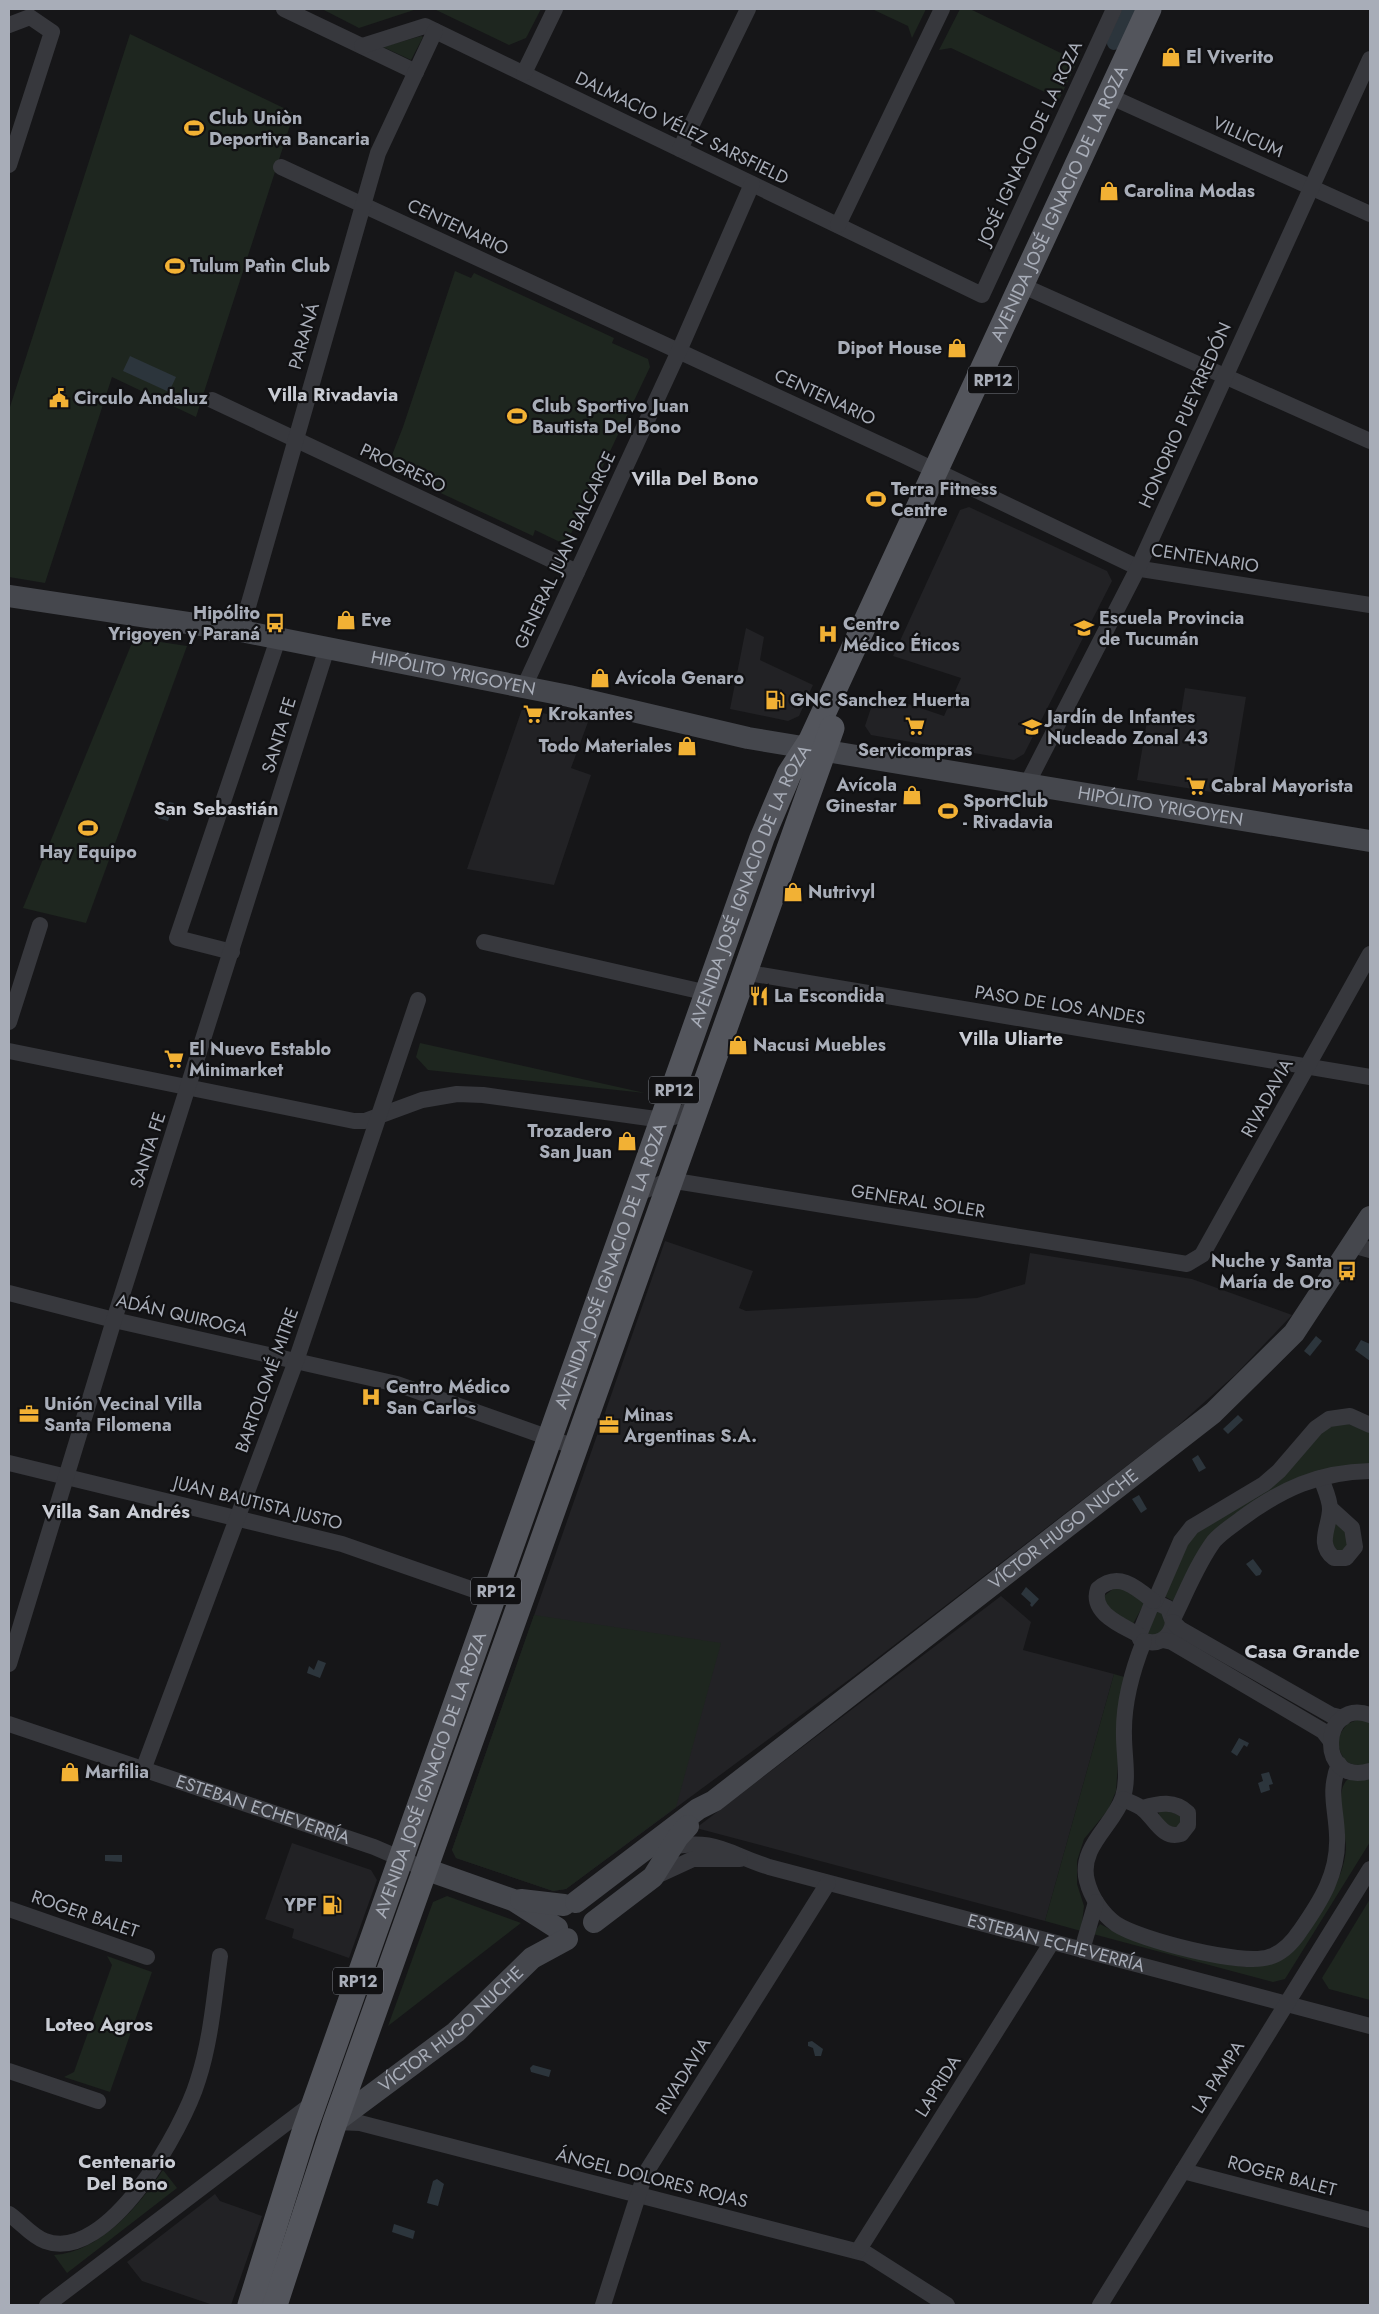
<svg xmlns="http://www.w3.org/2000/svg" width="1379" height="2314" viewBox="0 0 1379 2314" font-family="Jost,sans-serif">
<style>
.built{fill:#222225}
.green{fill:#1e261f}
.water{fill:#2c353c}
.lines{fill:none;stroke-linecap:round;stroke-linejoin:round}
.canal{stroke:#2c353c;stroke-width:14}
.street{stroke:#37383d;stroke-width:16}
.secondary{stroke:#45474d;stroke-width:22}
.primary{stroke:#53555c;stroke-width:25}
.labels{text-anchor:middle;stroke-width:4.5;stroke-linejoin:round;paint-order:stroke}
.shield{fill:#111113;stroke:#7b7e86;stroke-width:1}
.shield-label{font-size:16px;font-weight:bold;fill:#a8adb8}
.poi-label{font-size:18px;font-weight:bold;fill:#a8adb8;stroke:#111113;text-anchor:start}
.street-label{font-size:18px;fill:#a8adb8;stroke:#111113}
.neighbourhood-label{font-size:19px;font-weight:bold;fill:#c9ccd4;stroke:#111113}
</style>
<rect width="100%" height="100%" fill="#161618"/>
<g class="built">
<path d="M969 507 1107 571 1112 581 1024 754 1014 760 871 735 865 726 876 693 944 716 961 678 893 656 960 510Z"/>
<path d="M746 628 764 637 760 660 813 685 799 716 788 721 730 709Z"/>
<path d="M1185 688 1246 697 1230 795 1137 780 1148 715 1180 720Z"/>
<path d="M522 709 588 722 571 768 591 775 554 885 467 869Z"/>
<path d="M665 1241 753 1271 739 1308 746 1311 977 1298 1025 1284 1030 1253 1192 1279 1292 1315 1236 1374 1172 1431 854 1676 566 1889 553 1891 456 1858 452 1850Z"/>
<path d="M1001 1596 1031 1622 1023 1650 1114 1674 1045 1921 696 1828Z"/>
<path d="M292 1843 371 1870 377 1880 349 1958 292 1938 294 1929 265 1919Z"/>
<path d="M215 2194 220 2201 262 2216 231 2305H213L142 2281 127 2262Z"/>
</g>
<g class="green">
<path d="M322 9H417L359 28Z"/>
<path d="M434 9H541L526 38 509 45Z"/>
<path d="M872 9H926L912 38 908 26Z"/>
<path d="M960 9H970L1069 57 1081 54 1055 108 1051 95 951 48 939 50Z"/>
<path d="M130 34 294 113 196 417 112 377 45 583 9 577V410Z"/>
<path d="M421 36 423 37 411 60 383 47Z"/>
<path d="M455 271 471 278 474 273 614 338 612 343 648 359 650 367 568 540 562 543 535 530 533 536 387 468 403 427Z"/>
<path d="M134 638 187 646 86 923 23 908Z"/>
<path d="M420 1043 645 1093 428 1070 416 1057Z"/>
<path d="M1340 1421 1370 1432V1466L1349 1467 1217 1531 1173 1601 1164 1596 1190 1537 1313 1436Z"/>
<path d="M1337 1523 1346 1533 1348 1544 1341 1553 1332 1546 1333 1524Z"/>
<path d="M1117 1586 1146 1600 1133 1624 1106 1608 1104 1596Z"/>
<path d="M1153 1610 1166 1614 1164 1634 1146 1635Z"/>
<path d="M534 1615 721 1643 676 1807 566 1889 553 1891 456 1858 452 1850Z"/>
<path d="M1114 1674 1124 1677 1116 1791 1108 1810 1084 1839 1077 1861V1884L1084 1906 1081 1931 1045 1921Z"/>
<path d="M1357 1720 1370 1722V1764C1346 1768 1341 1760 1337 1738L1347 1724Z"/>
<path d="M1370 1779V1842L1285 1979 1273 1982 1093 1934 1100 1924 1123 1936 1230 1965 1247 1967 1261 1965 1335 1886C1341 1874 1345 1862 1346 1849 1346 1830 1334 1793 1347 1780Z"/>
<path d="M1164 1809 1183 1817 1178 1829 1167 1826 1158 1816 1160 1810Z"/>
<path d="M447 1896 521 1923 388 2026 433 1902Z"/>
<path d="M1370 1899V2000L1329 1989 1322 1978Z"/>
<path d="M107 1956 152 1972 110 2092 64 2077 74 2072 112 1965Z"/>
<path d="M163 2170 177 2188 67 2273 54 2255C100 2252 139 2206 163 2170Z"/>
</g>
<g class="water">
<path d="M130 356 176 377 169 392 123 371Z"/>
<path d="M169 802 174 803 168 821 158 818 161 805 168 807Z"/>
<path d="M1316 1336 1322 1341 1310 1356 1304 1351Z"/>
<path d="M1361 1340 1370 1344V1361L1355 1350Z"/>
<path d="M1238 1415 1243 1420 1228 1434 1223 1429Z"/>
<path d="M1198 1455 1206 1468 1199 1472 1192 1459Z"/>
<path d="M1139 1495 1147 1509 1141 1513 1132 1499Z"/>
<path d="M1253 1559 1262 1571 1260 1575 1256 1576 1246 1564Z"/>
<path d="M1026 1587 1039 1599 1032 1607 1030 1605 1031 1603 1021 1594Z"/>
<path d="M318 1660 326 1663 320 1678 307 1673 309 1666 314 1670Z"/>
<path d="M1239 1738 1249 1743 1247 1747 1244 1745 1237 1756 1231 1752Z"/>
<path d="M1269 1772 1273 1784 1269 1785 1270 1790 1261 1793 1258 1783 1263 1781 1261 1774Z"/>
<path d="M105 1855H122V1862L105 1861Z"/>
<path d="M812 2041 823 2049 821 2056H815L813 2048 808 2046V2042Z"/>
<path d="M533 2065 551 2070 549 2077 531 2072 530 2068Z"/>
<path d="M437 2179 444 2184 438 2206 427 2203 433 2181Z"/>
<path d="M394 2224 415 2231 413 2239 392 2232Z"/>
</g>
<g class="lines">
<path class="canal" d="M1114 43 1130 9"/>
<g class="street">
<path d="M284 9 416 72"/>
<path d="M9 25 30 17 52 32 9 165"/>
<path d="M362 46 425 26 982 295 1114 9"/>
<path d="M524 73 555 9"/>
<path d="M1109 96 1370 214"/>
<path d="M680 149 748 9"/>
<path d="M281 167 903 455 1141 569 1370 605"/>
<path d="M838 225 942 9"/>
<path d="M1021 285 1370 441"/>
<path d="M212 400 577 572"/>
<path d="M241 631 378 153 435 31"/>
<path d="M524 687 679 351 752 184"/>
<path d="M1027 784 1138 568 1370 59"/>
<path d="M484 942 708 993"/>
<path d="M232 952 177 938 278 639"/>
<path d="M743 972 1370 1077"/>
<path d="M9 1022 40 925"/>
<path d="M9 1051 354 1121H365L422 1100 457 1094 483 1095 663 1120 680 1115 697 1104"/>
<path d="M637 1194 669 1180 1187 1264 1202 1255 1370 954"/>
<path d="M1352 1245 1370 1250"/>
<path d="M9 1293 114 1320 397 1384 575 1447"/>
<path d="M9 1463 342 1544 494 1597"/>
<path d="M1321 1478C1324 1487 1330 1499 1330 1509 1330 1526 1316 1544 1334 1558H1346L1355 1547 1352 1528 1330 1508"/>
<path d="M1153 1601 1168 1608 1173 1622C1171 1640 1155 1647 1140 1639L1139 1635Z"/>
<path d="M1155 1601 1181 1541 1192 1527 1264 1484 1279 1471 1316 1428 1329 1419 1350 1416 1370 1425"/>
<path d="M1173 1619C1186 1593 1197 1564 1214 1541 1222 1532 1232 1526 1241 1519 1282 1489 1318 1472 1370 1471"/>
<path d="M1173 1622 1180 1629 1331 1715 1343 1718"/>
<path d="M1139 1635C1121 1625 1090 1613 1098 1589 1118 1571 1136 1587 1153 1601"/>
<path d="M1163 1640 1172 1642 1323 1731 1330 1740"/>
<path d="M1144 1641C1132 1671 1123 1704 1124 1736 1124 1756 1129 1778 1123 1797 1114 1825 1078 1847 1087 1881 1091 1897 1102 1914 1116 1924 1140 1940 1242 1966 1269 1957 1283 1953 1292 1943 1300 1931 1321 1901 1339 1873 1337 1835 1336 1807 1328 1792 1339 1764"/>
<path d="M9 1664 114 1320 327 648"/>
<path d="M1370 1715C1320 1697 1316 1787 1370 1771"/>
<path id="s1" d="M9 1724 374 1847 425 1869"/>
<path d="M143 1770 296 1361 418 1000"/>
<path d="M1123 1799C1129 1802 1139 1805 1144 1810 1155 1819 1163 1840 1181 1834L1188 1825V1813C1175 1800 1159 1803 1143 1808"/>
<path id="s2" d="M666 1848C715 1837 726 1853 769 1867L1370 2026"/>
<path d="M654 1877 693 1859H740"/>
<path d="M9 1909 147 1957"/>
<path d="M1082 1950 1096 1902"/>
<path d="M9 2071 98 2101"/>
<path d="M335 2122 360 2123 867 2254 947 2305"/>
<path d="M1183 2171 1370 2220"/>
<path d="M9 2214C21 2222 31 2236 45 2241 108 2265 184 2127 198 2080 211 2040 214 1998 220 1956"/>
<path d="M858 2251 1052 1942"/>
<path d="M47 2305 313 2103"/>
<path d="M603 2305 645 2174 828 1883"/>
<path d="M1100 2305 1370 1869"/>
</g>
<g class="secondary">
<path id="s3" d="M9 596 241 631 569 696 748 738 1370 841"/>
<path d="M425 1869 513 1900 557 1928"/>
<path d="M521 1900 564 1905"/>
<path id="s4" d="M576 1902 698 1809 714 1801 1213 1413 1294 1333 1370 1217"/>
<path d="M594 1922 653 1877 678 1837 688 1826"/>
<path id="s5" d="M335 2122 456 2032 532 1958 567 1939"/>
</g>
<g class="primary">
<path id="s6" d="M250 2305 304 2132 762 838 789 774 811 740 1149 9"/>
<path d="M275 2305 335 2122 832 728"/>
</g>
</g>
<defs>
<symbol id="shop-bare" viewBox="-9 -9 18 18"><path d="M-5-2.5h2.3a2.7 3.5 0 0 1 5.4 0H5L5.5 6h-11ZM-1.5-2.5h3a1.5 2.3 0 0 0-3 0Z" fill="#f2b134" stroke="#111113" stroke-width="2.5" paint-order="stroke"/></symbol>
<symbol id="stadium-bare" viewBox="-9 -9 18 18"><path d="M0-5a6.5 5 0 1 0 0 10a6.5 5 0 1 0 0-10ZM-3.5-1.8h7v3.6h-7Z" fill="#f2b134" stroke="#111113" stroke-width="2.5" paint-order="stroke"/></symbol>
<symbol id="civic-bare" viewBox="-9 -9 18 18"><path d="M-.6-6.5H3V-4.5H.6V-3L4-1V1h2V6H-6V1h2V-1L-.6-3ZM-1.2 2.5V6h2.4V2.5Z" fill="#f2b134" stroke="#111113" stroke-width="2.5" paint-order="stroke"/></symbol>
<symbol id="bus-bare" viewBox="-9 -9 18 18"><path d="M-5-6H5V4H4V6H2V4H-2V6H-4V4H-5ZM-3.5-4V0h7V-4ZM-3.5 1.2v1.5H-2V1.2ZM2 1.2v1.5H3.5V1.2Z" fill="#f2b134" stroke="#111113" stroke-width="2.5" paint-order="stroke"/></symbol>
<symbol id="school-bare" viewBox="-9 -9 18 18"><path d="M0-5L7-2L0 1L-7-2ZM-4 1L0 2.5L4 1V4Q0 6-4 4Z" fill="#f2b134" stroke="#111113" stroke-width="2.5" paint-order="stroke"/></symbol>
<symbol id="hospital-bare" viewBox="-9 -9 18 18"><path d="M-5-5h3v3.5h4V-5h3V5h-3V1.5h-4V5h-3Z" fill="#f2b134" stroke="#111113" stroke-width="2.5" paint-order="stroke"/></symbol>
<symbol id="fuel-bare" viewBox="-9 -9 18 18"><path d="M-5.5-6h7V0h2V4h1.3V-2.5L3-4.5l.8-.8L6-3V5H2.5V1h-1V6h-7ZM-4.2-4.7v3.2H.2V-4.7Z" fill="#f2b134" stroke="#111113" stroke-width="2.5" paint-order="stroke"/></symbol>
<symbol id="supermarket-bare" viewBox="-9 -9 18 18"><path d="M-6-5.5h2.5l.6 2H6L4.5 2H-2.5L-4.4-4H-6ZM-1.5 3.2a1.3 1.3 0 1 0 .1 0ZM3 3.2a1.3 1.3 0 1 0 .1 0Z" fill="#f2b134" stroke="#111113" stroke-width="2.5" paint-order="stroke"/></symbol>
<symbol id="restaurant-bare" viewBox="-9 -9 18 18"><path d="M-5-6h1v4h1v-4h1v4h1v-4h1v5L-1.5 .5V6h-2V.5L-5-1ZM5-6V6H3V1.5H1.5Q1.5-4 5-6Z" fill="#f2b134" stroke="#111113" stroke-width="2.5" paint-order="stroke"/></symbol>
<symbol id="office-bare" viewBox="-9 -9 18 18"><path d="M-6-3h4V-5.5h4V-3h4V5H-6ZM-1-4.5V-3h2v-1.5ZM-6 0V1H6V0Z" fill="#f2b134" stroke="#111113" stroke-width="2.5" paint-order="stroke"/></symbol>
</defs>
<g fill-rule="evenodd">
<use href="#shop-bare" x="1157" y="43" width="28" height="28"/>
<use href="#stadium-bare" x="180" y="114" width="28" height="28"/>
<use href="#shop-bare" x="1095" y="177" width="28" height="28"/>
<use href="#stadium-bare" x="161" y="252" width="28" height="28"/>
<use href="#shop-bare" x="943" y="334" width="28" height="28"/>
<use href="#civic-bare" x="45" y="384" width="28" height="28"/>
<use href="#stadium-bare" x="503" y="402" width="28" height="28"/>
<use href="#stadium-bare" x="862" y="485" width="28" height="28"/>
<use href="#shop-bare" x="332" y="606" width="28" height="28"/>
<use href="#bus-bare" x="261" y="609" width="28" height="28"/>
<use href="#school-bare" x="1070" y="614" width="28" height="28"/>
<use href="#hospital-bare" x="814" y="620" width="28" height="28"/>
<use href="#shop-bare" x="586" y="664" width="28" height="28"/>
<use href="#fuel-bare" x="761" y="686" width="28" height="28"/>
<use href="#supermarket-bare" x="519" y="700" width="28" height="28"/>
<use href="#supermarket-bare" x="901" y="712" width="28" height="28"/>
<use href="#school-bare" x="1018" y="713" width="28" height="28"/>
<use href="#shop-bare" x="673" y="732" width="28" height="28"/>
<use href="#supermarket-bare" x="1182" y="772" width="28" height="28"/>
<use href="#shop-bare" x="898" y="781" width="28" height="28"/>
<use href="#stadium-bare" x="934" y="797" width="28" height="28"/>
<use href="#stadium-bare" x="74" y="814" width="28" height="28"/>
<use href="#shop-bare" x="779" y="878" width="28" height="28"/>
<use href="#restaurant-bare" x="745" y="982" width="28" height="28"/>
<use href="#shop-bare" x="724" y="1031" width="28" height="28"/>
<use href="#supermarket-bare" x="160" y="1045" width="28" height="28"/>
<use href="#shop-bare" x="613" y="1127" width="28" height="28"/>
<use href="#bus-bare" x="1333" y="1257" width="28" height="28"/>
<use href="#hospital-bare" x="357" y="1383" width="28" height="28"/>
<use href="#office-bare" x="15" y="1400" width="28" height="28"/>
<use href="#office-bare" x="595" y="1411" width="28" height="28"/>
<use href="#shop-bare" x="56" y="1758" width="28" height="28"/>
<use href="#fuel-bare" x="318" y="1891" width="28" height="28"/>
</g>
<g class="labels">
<g class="shield">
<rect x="968" y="366.5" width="50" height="27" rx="4"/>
<rect x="649" y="1076.5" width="50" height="27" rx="4"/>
<rect x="471" y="1577.5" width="50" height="27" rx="4"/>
<rect x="333" y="1967.5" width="50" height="27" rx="4"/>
</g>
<g class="shield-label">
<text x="993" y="386">RP12</text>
<text x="674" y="1096">RP12</text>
<text x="496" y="1597">RP12</text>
<text x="358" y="1987">RP12</text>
</g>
<g class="poi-label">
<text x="1186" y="63">El Viverito</text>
<text x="209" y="124">Club Uniòn<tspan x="209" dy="21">Deportiva Bancaria</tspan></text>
<text x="1124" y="197">Carolina Modas</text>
<text x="190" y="272">Tulum Patìn Club</text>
<text x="942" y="354" text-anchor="end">Dipot House</text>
<text x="74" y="404">Circulo Andaluz</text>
<text x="532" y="412">Club Sportivo Juan<tspan x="532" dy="21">Bautista Del Bono</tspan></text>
<text x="891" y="495">Terra Fitness<tspan x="891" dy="21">Centre</tspan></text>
<text x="260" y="619" text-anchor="end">Hipólito<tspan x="260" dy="21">Yrigoyen y Paraná</tspan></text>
<text x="1099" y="624">Escuela Provincia<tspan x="1099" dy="21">de Tucumán</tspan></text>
<text x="361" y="626">Eve</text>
<text x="843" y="630">Centro<tspan x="843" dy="21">Médico Éticos</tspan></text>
<text x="615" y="684">Avícola Genaro</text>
<text x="790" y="706">GNC Sanchez Huerta</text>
<text x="548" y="720">Krokantes</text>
<text x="1047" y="723">Jardín de Infantes<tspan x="1047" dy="21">Nucleado Zonal 43</tspan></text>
<text x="672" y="752" text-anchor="end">Todo Materiales</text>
<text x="915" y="756" text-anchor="middle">Servicompras</text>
<text x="897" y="791" text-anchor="end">Avícola<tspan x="897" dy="21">Ginestar</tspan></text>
<text x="1211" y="792">Cabral Mayorista</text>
<text x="963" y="807">SportClub<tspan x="963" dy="21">- Rivadavia</tspan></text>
<text x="88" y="858" text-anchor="middle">Hay Equipo</text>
<text x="808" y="898">Nutrivyl</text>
<text x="774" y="1002">La Escondida</text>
<text x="753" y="1051">Nacusi Muebles</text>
<text x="189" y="1055">El Nuevo Establo<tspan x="189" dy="21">Minimarket</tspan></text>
<text x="612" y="1137" text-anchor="end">Trozadero<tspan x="612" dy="21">San Juan</tspan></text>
<text x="1332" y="1267" text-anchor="end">Nuche y Santa<tspan x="1332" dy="21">María de Oro</tspan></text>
<text x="386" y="1393">Centro Médico<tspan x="386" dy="21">San Carlos</tspan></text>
<text x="44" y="1410">Unión Vecinal Villa<tspan x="44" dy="21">Santa Filomena</tspan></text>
<text x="624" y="1421">Minas<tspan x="624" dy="21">Argentinas S.A.</tspan></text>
<text x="85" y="1778">Marfilia</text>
<text x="317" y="1911" text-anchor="end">YPF</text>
</g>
<g class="street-label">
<text transform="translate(682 128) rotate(26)" y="6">DALMACIO VÉLEZ SARSFIELD</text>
<text transform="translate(1248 137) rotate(24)" y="6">VILLICUM</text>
<text transform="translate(1030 143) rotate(-65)" y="6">JOSÉ IGNACIO DE LA ROZA</text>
<text dy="6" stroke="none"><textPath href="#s6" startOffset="2255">AVENIDA JOSÉ IGNACIO DE LA ROZA</textPath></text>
<text transform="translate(458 227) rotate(25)" y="6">CENTENARIO</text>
<text transform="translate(304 336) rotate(-74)" y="6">PARANÁ</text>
<text transform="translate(825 397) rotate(25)" y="6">CENTENARIO</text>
<text transform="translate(1185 415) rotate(-66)" y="6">HONORIO PUEYRREDÓN</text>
<text transform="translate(403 468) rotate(25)" y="6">PROGRESO</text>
<text transform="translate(565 550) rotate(-65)" y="6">GENERAL JUAN BALCARCE</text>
<text transform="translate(1205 558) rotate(9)" y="6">CENTENARIO</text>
<text dy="6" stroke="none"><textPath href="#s3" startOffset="451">HIPÓLITO YRIGOYEN</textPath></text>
<text transform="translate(279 735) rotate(-73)" y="6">SANTA FE</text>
<text dy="6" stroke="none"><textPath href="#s3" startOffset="1171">HIPÓLITO YRIGOYEN</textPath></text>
<text dy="6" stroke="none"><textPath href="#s6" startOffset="1505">AVENIDA JOSÉ IGNACIO DE LA ROZA</textPath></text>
<text transform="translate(1060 1005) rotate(9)" y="6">PASO DE LOS ANDES</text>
<text transform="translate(1267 1098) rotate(-61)" y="6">RIVADAVIA</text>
<text transform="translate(148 1150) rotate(-72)" y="6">SANTA FE</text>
<text transform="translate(918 1201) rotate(9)" y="6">GENERAL SOLER</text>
<text dy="6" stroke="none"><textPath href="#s6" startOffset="1100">AVENIDA JOSÉ IGNACIO DE LA ROZA</textPath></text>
<text transform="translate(182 1315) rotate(13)" y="6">ADÁN QUIROGA</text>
<text transform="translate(267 1380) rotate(-70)" y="6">BARTOLOMÉ MITRE</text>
<text transform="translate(258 1503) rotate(14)" y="6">JUAN BAUTISTA JUSTO</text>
<text dy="6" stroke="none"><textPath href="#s4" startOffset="614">VÍCTOR HUGO NUCHE</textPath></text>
<text dy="6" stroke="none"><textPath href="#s6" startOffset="560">AVENIDA JOSÉ IGNACIO DE LA ROZA</textPath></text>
<text dy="6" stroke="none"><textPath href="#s1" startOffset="268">ESTEBAN ECHEVERRÍA</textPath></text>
<text transform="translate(85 1914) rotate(19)" y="6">ROGER BALET</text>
<text dy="6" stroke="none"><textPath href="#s2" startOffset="404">ESTEBAN ECHEVERRÍA</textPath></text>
<text dy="6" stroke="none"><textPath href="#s5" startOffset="149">VÍCTOR HUGO NUCHE</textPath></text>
<text transform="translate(683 2076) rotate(-58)" y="6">RIVADAVIA</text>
<text transform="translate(1218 2077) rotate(-58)" y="6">LA PAMPA</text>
<text transform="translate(938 2086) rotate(-58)" y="6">LAPRIDA</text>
<text transform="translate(1282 2176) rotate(15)" y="6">ROGER BALET</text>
<text transform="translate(652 2178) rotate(14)" y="6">ÁNGEL DOLORES ROJAS</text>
</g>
<g class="neighbourhood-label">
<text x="333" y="401">Villa Rivadavia</text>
<text x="695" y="485">Villa Del Bono</text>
<text x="216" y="815">San Sebastián</text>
<text x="1011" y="1045">Villa Uliarte</text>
<text x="116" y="1518">Villa San Andrés</text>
<text x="1302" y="1658">Casa Grande</text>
<text x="99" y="2031">Loteo Agros</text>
<text x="127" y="2168">Centenario<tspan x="127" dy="22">Del Bono</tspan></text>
</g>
</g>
<rect width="1379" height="2314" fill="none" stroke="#a8adb8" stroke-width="20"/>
</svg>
